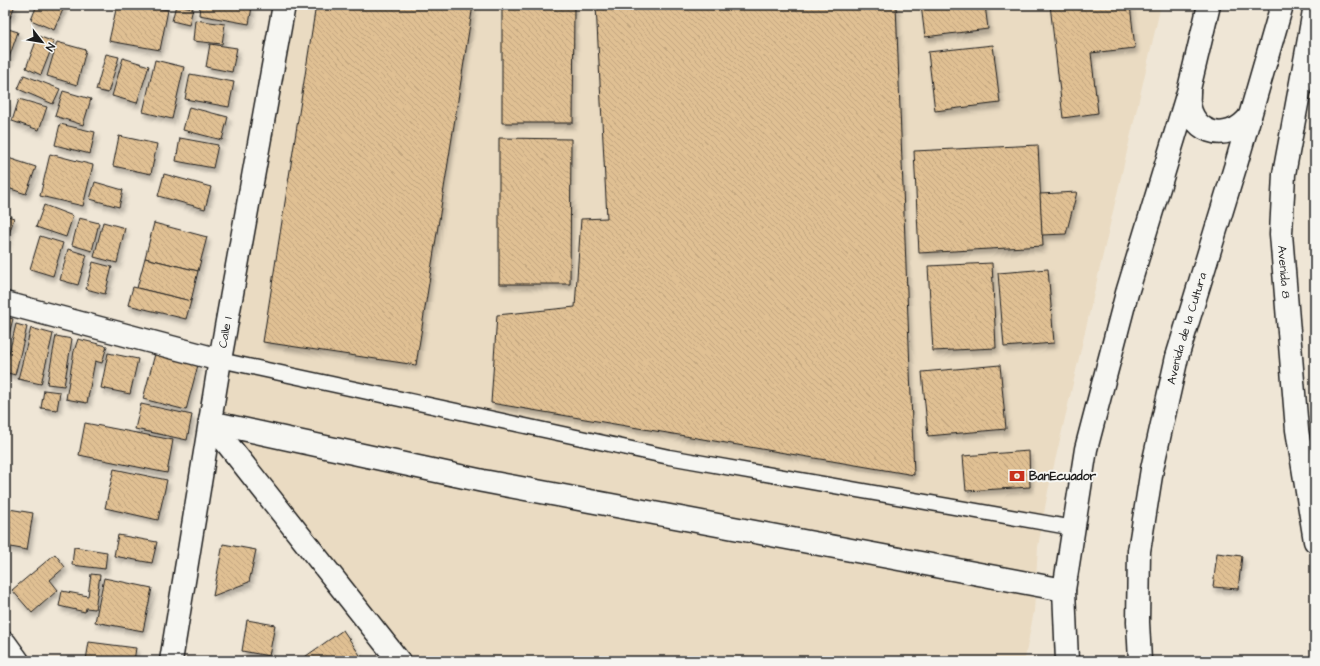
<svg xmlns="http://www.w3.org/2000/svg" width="1320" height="666" viewBox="0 0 1320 666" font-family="'Architects Daughter',sans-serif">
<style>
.built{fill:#eadbc2}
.building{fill:url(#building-back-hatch);stroke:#1c1c1c;filter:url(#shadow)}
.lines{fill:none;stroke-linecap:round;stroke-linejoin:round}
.lane-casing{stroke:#1c1c1c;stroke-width:17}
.street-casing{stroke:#1c1c1c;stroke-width:25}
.secondary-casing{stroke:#1c1c1c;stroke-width:25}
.primary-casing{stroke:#1c1c1c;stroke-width:25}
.lane{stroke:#f6f6f2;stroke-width:14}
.street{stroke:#f6f6f2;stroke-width:22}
.secondary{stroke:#f6f6f2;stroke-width:22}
.primary{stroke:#f6f6f2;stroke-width:22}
.labels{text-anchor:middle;stroke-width:4;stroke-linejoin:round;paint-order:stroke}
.street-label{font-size:12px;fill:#1c1c1c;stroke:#f6f6f2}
.poi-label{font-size:12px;font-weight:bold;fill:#1c1c1c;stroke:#f6f6f2;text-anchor:start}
</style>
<defs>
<pattern id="building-back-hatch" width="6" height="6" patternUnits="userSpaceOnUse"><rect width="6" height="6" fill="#e0c093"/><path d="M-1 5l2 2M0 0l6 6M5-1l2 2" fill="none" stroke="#c0a47e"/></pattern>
<filter id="shadow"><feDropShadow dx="2.5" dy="4.5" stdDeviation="2" flood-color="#0004"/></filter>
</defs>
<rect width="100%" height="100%" fill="#efe6d6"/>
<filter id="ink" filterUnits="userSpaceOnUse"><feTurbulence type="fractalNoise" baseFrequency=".025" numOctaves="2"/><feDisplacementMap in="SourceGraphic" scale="8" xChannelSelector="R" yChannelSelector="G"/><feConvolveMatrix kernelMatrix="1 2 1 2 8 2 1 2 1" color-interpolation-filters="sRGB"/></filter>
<g filter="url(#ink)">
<path class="built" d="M297 5H1161L1048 491 1038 547 1034 611 1025 658V661H387L211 440Z"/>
<g class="building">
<path d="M5 5H15L10 18 5 17Z"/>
<path d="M37 5H65L54 30 31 20Z"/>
<path d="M117 5H138L168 10 160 50 109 41Z"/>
<path d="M176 5 193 8 189 25 172 21Z"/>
<path d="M200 5H242L252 7 249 24 199 15Z"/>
<path d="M316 5H473L416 365 263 342Z"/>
<path d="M502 5H574L573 123H502Z"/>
<path d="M596 5H896L914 475 491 403 497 315 575 307 581 219 607 218Z"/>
<path d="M921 5H985L988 29 925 37Z"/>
<path d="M1050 5H1130L1135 48 1091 53 1098 113 1063 118Z"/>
<path d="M195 20 225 24 222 44 193 41Z"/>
<path d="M5 28 18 32 5 69Z"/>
<path d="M38 36 54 42 41 75 26 68Z"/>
<path d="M57 42 86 50 77 85 47 76Z"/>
<path d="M210 44 237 48 232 72 206 67Z"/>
<path d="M993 45 1000 103 935 111 928 52Z"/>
<path d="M106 54 119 57 108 93 96 90Z"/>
<path d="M123 58 149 66 137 103 112 96Z"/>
<path d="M155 60 184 67 172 119 143 112Z"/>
<path d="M190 74 234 82 229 107 185 99Z"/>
<path d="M24 75 60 89 53 104 18 89Z"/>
<path d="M63 91 91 99 83 125 55 116Z"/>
<path d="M19 99 47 107 39 130 12 121Z"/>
<path d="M5 101 9 102 5 114Z"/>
<path d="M189 107 228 117 222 140 183 130Z"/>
<path d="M60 124 95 132 90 154 55 145Z"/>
<path d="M119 136 157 144 151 174 113 166Z"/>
<path d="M180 138 218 145 213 168 176 161Z"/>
<path d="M499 138 571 139 570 284H499Z"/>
<path d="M1038 145 1043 246 919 253 914 151Z"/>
<path d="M50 154 93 165 83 206 40 196Z"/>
<path d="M5 157 36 167 26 194 5 187Z"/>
<path d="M164 174 211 187 205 209 158 196Z"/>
<path d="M95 182 123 190 119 207 90 199Z"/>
<path d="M1077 192 1066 234 1042 235 1040 194Z"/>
<path d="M44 205 73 216 66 237 36 227Z"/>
<path d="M5 215 14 218 5 247Z"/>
<path d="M79 218 99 223 92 251 72 245Z"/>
<path d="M103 222 125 228 117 263 94 257Z"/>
<path d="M154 223 207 237 198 271 145 258Z"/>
<path d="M40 236 63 243 53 276 30 269Z"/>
<path d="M68 249 87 255 78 285 60 280Z"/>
<path d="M145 258 198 271 191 301 137 288Z"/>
<path d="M93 262 112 267 105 294 86 289Z"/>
<path d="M992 263 996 348 933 351 928 266Z"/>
<path d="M1048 269 1054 343 1004 347 998 273Z"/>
<path d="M133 287 191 301 186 319 128 305Z"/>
<path d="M5 317 13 319 5 349Z"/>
<path d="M16 324 27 327 15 375 5 372V370Z"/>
<path d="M31 328 53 334 41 384 18 379Z"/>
<path d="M56 336 72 339 64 386 47 384Z"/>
<path d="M78 339 107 346 102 363 95 361 87 403 66 399 74 351Z"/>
<path d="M108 353 138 359 130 394 101 388Z"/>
<path d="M155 354 198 365 186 410 143 399Z"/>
<path d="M1000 365 1006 429 928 436 922 372Z"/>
<path d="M44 390 60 392 57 410 41 408Z"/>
<path d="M141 404 192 415 187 440 135 429Z"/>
<path d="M85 423 173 440 167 473 79 455Z"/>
<path d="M1029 451 1030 487 966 491 963 456Z"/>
<path d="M114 469 167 480 158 520 105 508Z"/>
<path d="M9 509 33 513 27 550 5 546V531Z"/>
<path d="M118 535 157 542 152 563 114 556Z"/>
<path d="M223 544 256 550 249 582 213 596Z"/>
<path d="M74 547 107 552 105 569 72 565Z"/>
<path d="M1217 553 1242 556 1238 589 1213 587Z"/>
<path d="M55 554 65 567 50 580 58 590 32 613 12 590Z"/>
<path d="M91 574 100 575 95 609 86 608 85 612 59 606 62 591 88 596Z"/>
<path d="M104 578 152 588 143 631 95 622Z"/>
<path d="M247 620 275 625 269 656 242 651Z"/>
<path d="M343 630 364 661H299Z"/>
<path d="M89 642 136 648 134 661 86 660Z"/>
</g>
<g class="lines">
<defs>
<path id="lane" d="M220 360 669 457 1074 528"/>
<g id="street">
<path d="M5 303 220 360"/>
<path d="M210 422 483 481 1064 590"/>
<path d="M210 422 399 661"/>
<path d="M5 643 18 661"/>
<path id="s1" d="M171 661 220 360 284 5"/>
</g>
<g id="secondary">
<path id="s2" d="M1315 5 1307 50 1284 174 1281 234 1297 430 1315 541"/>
</g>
<g id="primary">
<path d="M1189 93C1185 132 1227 147 1250 116"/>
<path d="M1067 661 1064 590 1086 449 1127 293 1189 89 1209 5"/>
<path id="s3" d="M1140 661 1138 622 1139 551 1152 469 1177 357 1237 161 1282 5"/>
</g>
</defs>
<use href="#lane" class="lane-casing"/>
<use href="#street" class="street-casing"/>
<use href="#secondary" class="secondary-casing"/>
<use href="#primary" class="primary-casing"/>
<use href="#lane" class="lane"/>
<use href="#street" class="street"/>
<use href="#secondary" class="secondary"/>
<use href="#primary" class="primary"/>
</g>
</g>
<defs>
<symbol id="bank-bare" viewBox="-9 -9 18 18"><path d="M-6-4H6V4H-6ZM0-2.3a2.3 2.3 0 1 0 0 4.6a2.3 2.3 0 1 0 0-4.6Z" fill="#c8321e" stroke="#f6f6f2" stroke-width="2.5" paint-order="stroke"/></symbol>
</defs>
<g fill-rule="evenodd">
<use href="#bank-bare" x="1006" y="465" width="22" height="22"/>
</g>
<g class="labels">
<g class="street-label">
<text dy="4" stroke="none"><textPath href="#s2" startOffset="270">Avenida 8</textPath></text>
<text dy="4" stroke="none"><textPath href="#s3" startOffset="338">Avenida de la Cultura</textPath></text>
<text dy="4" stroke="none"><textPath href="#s1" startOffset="333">Calle 1</textPath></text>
</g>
<g class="poi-label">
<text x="1029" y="480">BanEcuador</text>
</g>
</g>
<rect width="1320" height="666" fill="none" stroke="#f6f6f2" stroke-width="20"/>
<rect x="10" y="10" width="1300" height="646" fill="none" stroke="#1c1c1c" stroke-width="1.5" filter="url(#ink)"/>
<g transform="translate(42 42) rotate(121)" stroke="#f6f6f2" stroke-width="3" paint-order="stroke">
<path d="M0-3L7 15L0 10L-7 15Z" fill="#1c1c1c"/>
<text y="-6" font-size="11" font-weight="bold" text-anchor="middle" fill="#1c1c1c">N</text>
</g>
</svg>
